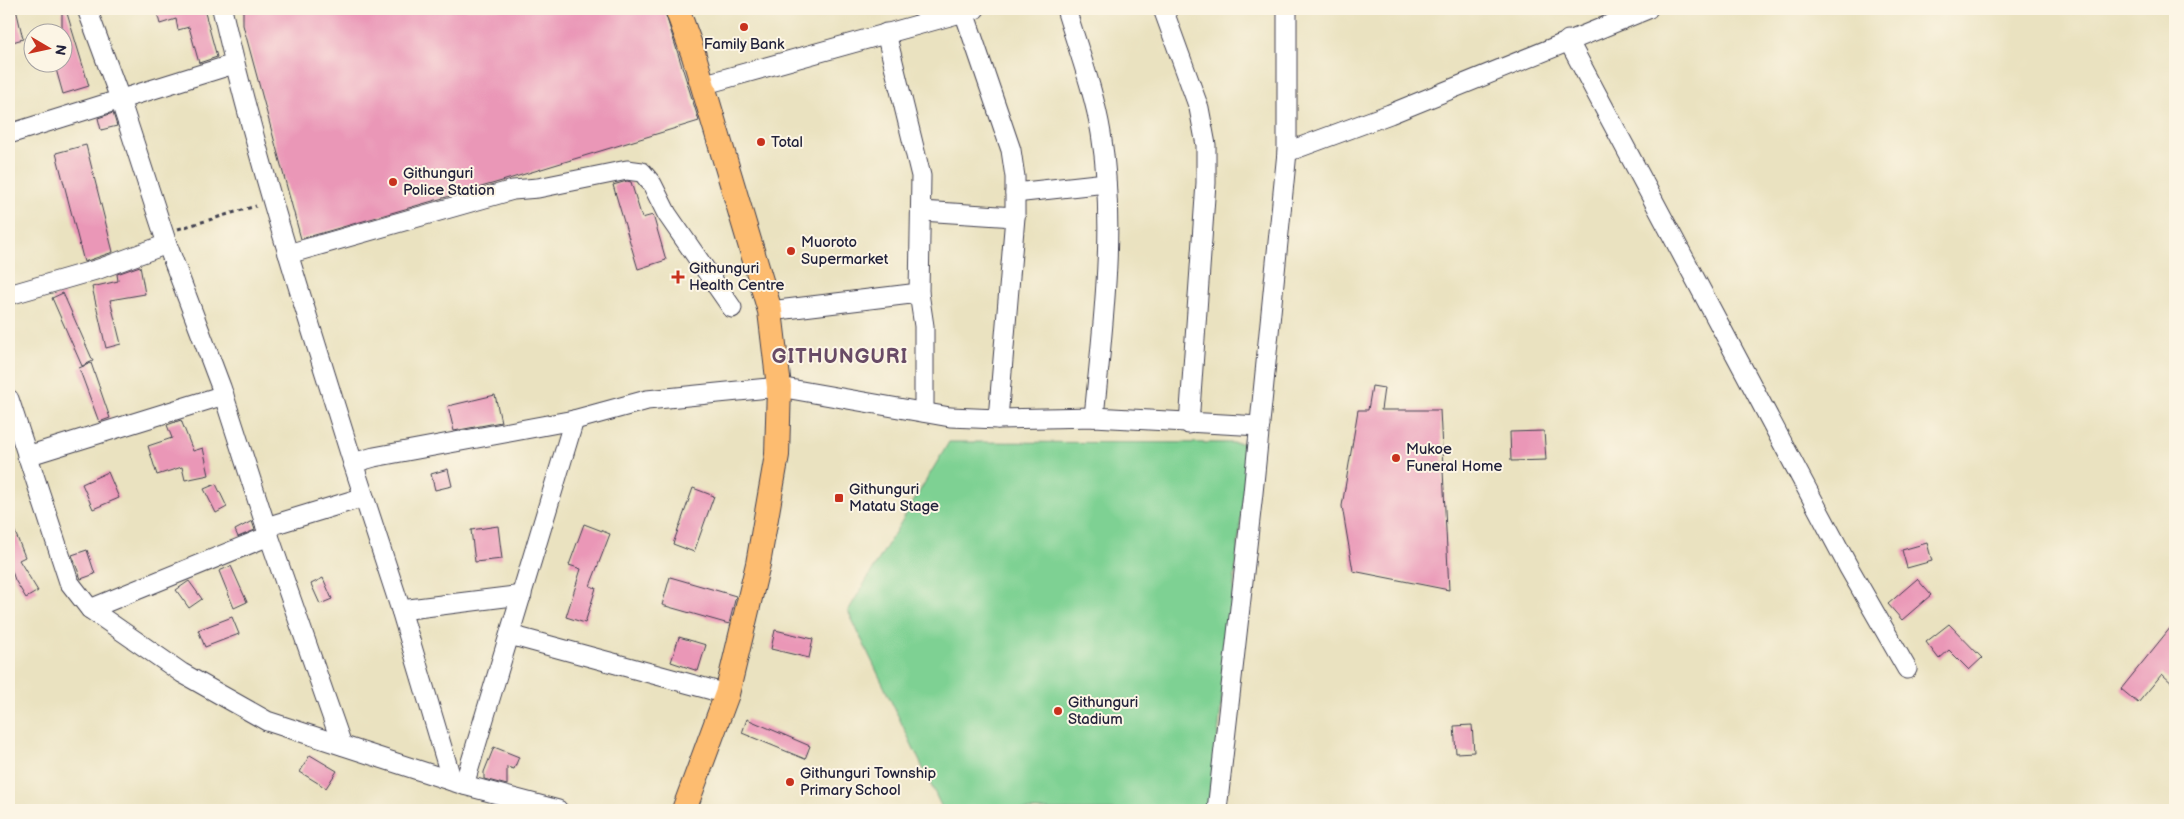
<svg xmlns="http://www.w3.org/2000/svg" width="2184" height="819" viewBox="0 0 2184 819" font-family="'Balsamiq Sans',sans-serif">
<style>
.green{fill:#7ed193;stroke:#507a67}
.building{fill:#ea97b7}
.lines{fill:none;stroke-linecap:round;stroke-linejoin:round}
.minor-casing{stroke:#403f4f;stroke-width:21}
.major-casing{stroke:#403f4f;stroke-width:26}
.path{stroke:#403f4f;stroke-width:3;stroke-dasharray:4 4;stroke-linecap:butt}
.minor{stroke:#fff;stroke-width:19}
.major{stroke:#fdbc70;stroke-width:24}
.poi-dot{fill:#c8321e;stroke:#fcf5e5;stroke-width:2}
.labels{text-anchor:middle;stroke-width:4;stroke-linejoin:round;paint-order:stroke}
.poi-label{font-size:15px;fill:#22223b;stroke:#fcf5e5;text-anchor:start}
.district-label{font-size:20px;font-weight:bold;letter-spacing:1px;fill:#684b66;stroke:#fcf5e5}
</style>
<rect width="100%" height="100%" fill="#fcf5e5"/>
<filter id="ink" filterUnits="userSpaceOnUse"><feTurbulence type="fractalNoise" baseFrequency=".02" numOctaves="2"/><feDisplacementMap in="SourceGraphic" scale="10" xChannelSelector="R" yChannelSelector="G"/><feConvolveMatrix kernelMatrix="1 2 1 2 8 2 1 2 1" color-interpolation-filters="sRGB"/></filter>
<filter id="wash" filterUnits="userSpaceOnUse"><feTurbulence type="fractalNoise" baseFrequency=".0096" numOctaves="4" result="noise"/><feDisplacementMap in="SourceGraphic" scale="20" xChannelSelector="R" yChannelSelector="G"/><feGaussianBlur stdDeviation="1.12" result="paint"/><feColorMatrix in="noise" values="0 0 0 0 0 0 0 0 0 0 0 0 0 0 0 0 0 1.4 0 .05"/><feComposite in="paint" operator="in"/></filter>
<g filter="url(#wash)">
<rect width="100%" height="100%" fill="#eae2c0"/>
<path class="green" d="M949 442 1249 443 1210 810H943L848 611Z"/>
<g id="blocks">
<g class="building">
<path d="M9 9H16L23 39 9 43Z"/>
<path d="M156 9H204L217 57 199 63 189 27 178 30 176 19 160 24Z"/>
<path d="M243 9H664L699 121 502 181 301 239 243 25Z"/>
<path d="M66 10 89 86 63 94 54 62H62V11Z"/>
<path d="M113 113 117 126 101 130 98 118Z"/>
<path d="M86 145 113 252 84 262 56 153Z"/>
<path d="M627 181 631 182 642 218 653 215 666 260 638 269 613 185Z"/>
<path d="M140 266 145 294 110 300 121 344 106 348 92 287 118 281 117 274Z"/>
<path d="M63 293 93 361 82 366 52 298Z"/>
<path d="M91 363 110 418 99 422 79 368Z"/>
<path d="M1372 386 1384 388 1381 410H1440L1449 590 1353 571 1342 506 1358 410H1368Z"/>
<path d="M495 395 501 422 454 431 448 406Z"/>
<path d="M181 420 193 451 203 448 209 475 185 480 182 467 157 475 148 446 172 438 167 425Z"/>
<path d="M1544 431 1546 460 1511 461 1510 432Z"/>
<path d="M448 469 452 486 435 490 431 474Z"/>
<path d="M108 472 119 498 93 509 82 484Z"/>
<path d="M216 484 227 507 216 513 204 489Z"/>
<path d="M693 488 714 496 694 552 673 544Z"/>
<path d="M9 517 25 557 19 560 38 591 26 598 15 580 9 563Z"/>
<path d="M252 521 255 530 238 537 235 530Z"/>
<path d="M584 524 610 534 590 586 596 588 585 623 566 617 581 569 569 565Z"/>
<path d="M498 526 502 559 475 562 471 530Z"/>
<path d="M1927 543 1932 561 1907 568 1902 550Z"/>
<path d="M87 550 95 574 81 579 72 555Z"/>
<path d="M231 566 247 602 234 608 219 571Z"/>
<path d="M670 577 736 596 729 624 662 605Z"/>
<path d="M323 578 332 599 320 604 311 584Z"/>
<path d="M1917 579 1931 595 1902 620 1888 604Z"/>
<path d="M189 581 202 599 189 608 176 590Z"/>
<path d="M232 617 239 634 205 647 198 630Z"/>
<path d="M2175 622V686L2162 674 2138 703 2121 689Z"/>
<path d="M1949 624 1982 658 1969 670 1949 650 1939 659 1926 642Z"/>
<path d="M775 630 813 639 809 658 771 649Z"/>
<path d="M679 637 706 645 698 671 671 662Z"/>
<path d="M747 719 810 746 805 759 742 733Z"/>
<path d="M1472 725 1474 752 1456 753 1454 726Z"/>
<path d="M494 747 519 757 514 769 507 767V785L484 779V772Z"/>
<path d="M310 755 337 771 326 788 300 772Z"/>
</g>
</g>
</g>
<g filter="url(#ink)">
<use href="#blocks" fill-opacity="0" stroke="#403f4f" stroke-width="1"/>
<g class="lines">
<defs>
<g id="minor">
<path d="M87 9 118 93 167 244 221 387 269 536 342 745"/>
<path d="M222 9C257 162 306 312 353 463L374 457 574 420 647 400 779 387 950 417 998 419 1094 417 1260 426"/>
<path d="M1066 9C1078 49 1094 91 1101 133 1116 227 1103 323 1094 417"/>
<path d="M1163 9 1199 108 1206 145V183L1189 424"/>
<path d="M964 12 1011 150 1015 177V217L998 419"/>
<path d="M886 33 921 176 919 293 924 326V412"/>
<path d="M1568 40 1849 568 1907 669"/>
<path d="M702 85 975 9"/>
<path d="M9 134 234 64"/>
<path d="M1287 152 1390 114 1648 9"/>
<path d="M1015 193 1106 183"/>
<path d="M921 211 1015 217"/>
<path d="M288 254 513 190 538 188 627 170 642 172 652 184 667 214 732 308"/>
<path d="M9 295 99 269 167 244"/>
<path d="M770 311 919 293"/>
<path d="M9 399 69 582 90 609 182 673 267 721 464 785 558 810"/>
<path d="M27 456 224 395"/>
<path d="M353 463 401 610 452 781"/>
<path d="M266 527 364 497"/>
<path d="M90 609 269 536"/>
<path d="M401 610 522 595"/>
<path d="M510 635 727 694"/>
<path d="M464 785 574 420"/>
<path d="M1217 810 1253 493 1287 152V9"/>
</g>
<path id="major" d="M677 9 694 56 770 311 779 387 777 455 758 564 727 694 684 810"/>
</defs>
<use href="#minor" class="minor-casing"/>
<use href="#major" class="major-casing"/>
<path class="path" d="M178 229 256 206"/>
<use href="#minor" class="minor"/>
<use href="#major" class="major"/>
</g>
</g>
<g class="poi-dot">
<circle cx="744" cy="27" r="5"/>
<circle cx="761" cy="142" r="5"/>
<circle cx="393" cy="182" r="5"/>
<circle cx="791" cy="251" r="5"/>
<path d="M675.5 269.5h5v5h5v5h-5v5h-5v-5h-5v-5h5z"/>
<circle cx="1396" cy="458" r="5"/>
<rect x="834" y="493" width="10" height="10" rx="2.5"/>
<circle cx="1058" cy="711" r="5"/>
<circle cx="790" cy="782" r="5"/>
</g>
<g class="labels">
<g class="poi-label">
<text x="744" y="49" text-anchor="middle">Family Bank</text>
<text x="771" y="147">Total</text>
<text x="403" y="178">Githunguri<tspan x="403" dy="17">Police Station</tspan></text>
<text x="801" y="247">Muoroto<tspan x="801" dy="17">Supermarket</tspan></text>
<text x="689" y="273">Githunguri<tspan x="689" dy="17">Health Centre</tspan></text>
<text x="1406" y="454">Mukoe<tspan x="1406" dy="17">Funeral Home</tspan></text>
<text x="849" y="494">Githunguri<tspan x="849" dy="17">Matatu Stage</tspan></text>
<text x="1068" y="707">Githunguri<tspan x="1068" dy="17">Stadium</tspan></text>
<text x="800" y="778">Githunguri Township<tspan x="800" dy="17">Primary School</tspan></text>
</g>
<g class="district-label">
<text x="840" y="363">GITHUNGURI</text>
</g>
</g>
<rect width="2184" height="819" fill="none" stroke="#fcf5e5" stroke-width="30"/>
<g transform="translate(48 48) rotate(99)"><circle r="24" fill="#fcf5e5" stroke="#a5a1a1"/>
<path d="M0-4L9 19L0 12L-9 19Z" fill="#c8321e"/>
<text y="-8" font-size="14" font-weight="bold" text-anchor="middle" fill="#22223b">N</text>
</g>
</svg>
